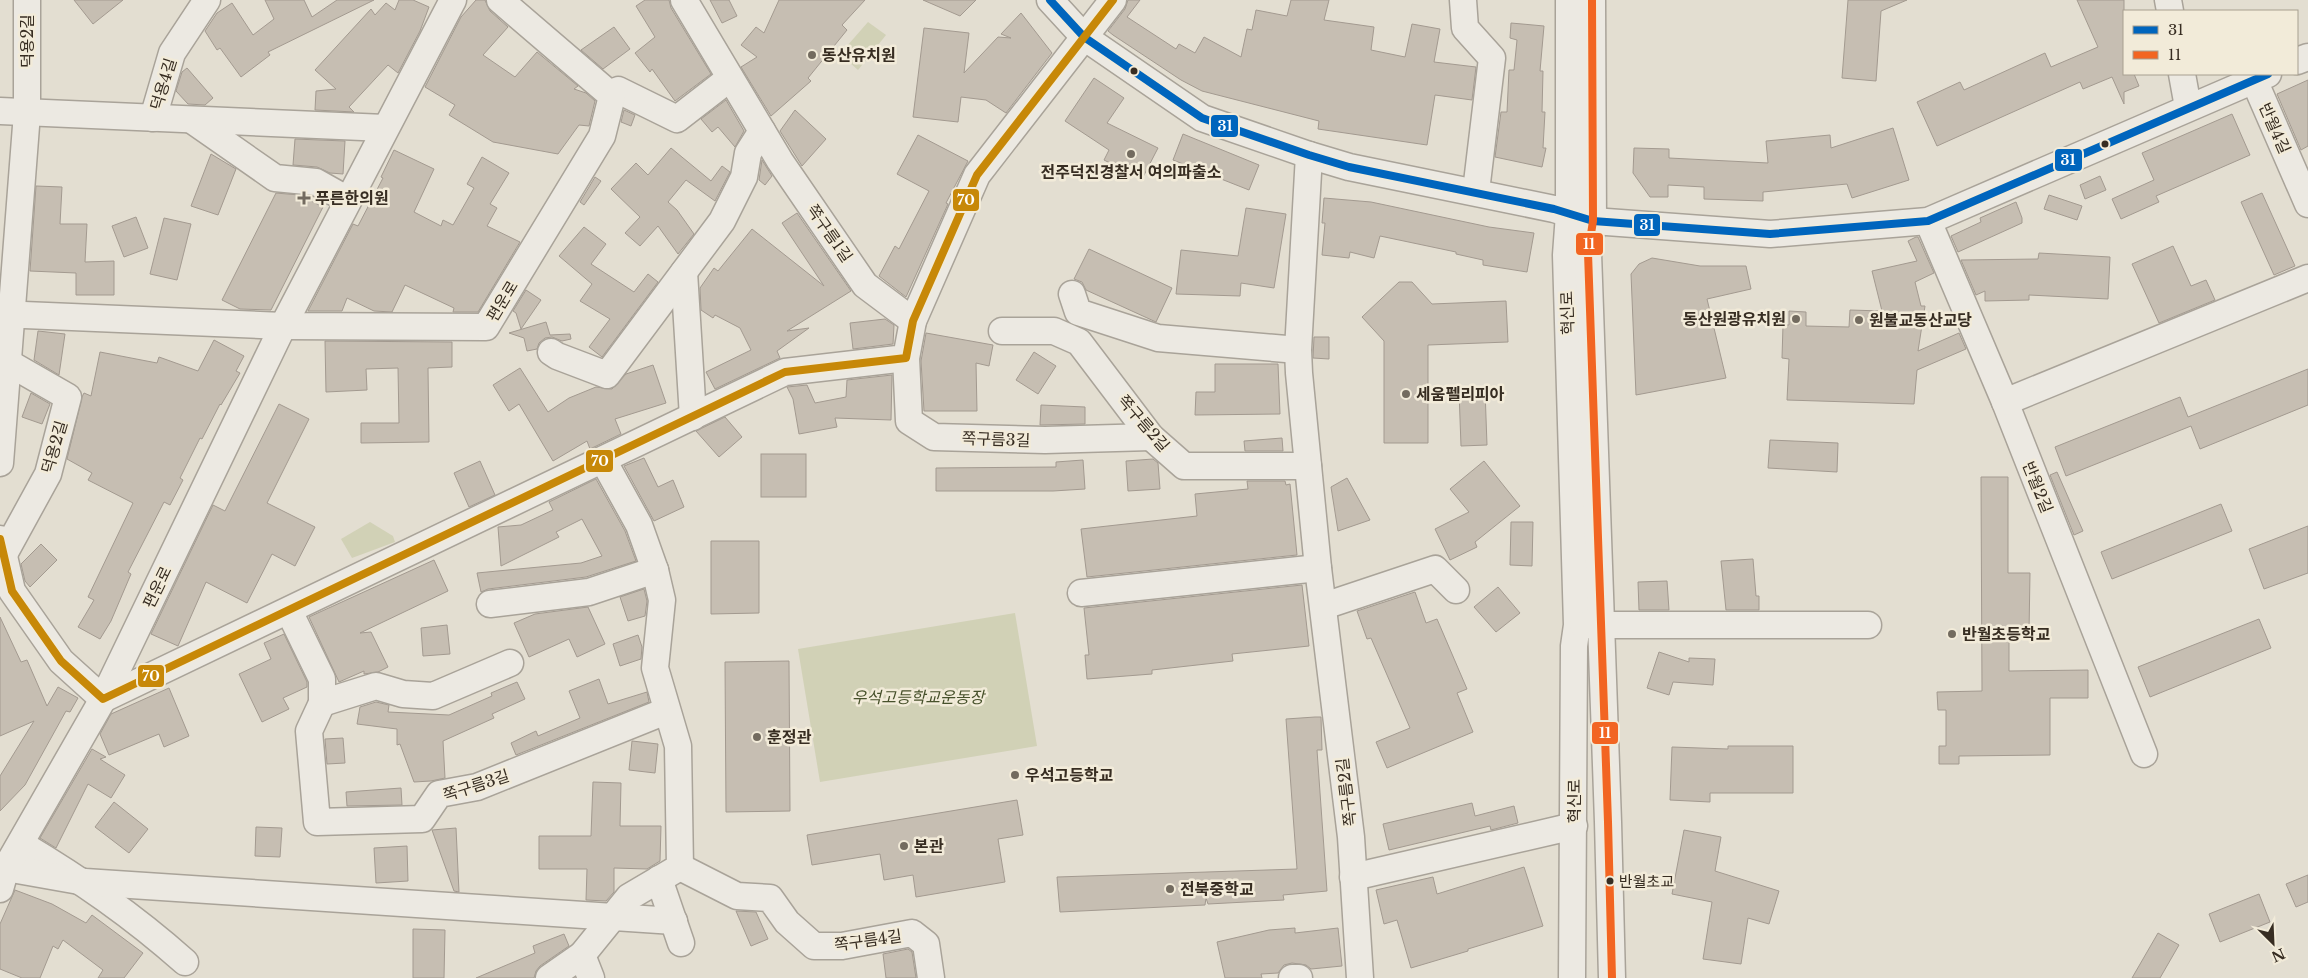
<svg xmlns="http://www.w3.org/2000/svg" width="2308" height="978" viewBox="0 0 2308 978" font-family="'Libre Baskerville','Noto Sans KR',serif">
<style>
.green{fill:#d1d1b6}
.building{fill:#c6beb2;stroke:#a39a90}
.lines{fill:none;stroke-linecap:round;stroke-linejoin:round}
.minor-casing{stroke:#a9a399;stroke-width:29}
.minor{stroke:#ece9e2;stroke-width:26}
.bus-1-casing{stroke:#f2ebd9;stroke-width:11}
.bus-2-casing{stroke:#f2ebd9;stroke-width:11}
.bus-3-casing{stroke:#f2ebd9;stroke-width:11}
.bus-1{stroke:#0065bd;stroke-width:8}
.bus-2{stroke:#f26522;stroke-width:8}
.bus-3{stroke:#c78808;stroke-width:8}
.poi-dot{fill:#736b5f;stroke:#f2ebd9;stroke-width:2}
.bus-dot{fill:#372d22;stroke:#f2ebd9;stroke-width:2}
.labels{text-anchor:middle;stroke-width:5;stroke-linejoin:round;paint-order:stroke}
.bus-label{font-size:15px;fill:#372d22;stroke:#f2ebd9;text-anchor:start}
.street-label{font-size:16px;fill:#372d22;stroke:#f2ebd9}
.poi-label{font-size:16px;font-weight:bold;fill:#372d22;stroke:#f2ebd9;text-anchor:start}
.park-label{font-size:16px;font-style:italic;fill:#47512b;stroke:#f2ebd9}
.line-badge{stroke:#f2ebd9;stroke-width:2}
.badge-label{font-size:14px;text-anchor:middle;font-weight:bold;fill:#fff}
</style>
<rect width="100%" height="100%" fill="#e3ded1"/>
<g class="green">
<path d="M868 22 886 35 858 70 840 54Z"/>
<path d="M370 522 393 536 395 542 352 558 341 539Z"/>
<path d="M1015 613 1037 746 820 782 798 649Z"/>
</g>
<g class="building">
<path d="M74 0H123L93 24Z"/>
<path d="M265 0H304L312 17 337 0H374L268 52 270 55 241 77 220 48 217 50 205 31 217 13 232 3 253 35 274 19Z"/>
<path d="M399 0H413L429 7 420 31 398 73 388 65 349 107 354 112 315 110 316 91 336 89 315 70 371 9 375 15 386 3 395 10Z"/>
<path d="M476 0H485L490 11 508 27 483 55 515 77 537 52 578 86 574 89 586 93 595 101 589 126 579 125 558 154 493 142 449 115 455 105 425 87 461 17Z"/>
<path d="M645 0H669L671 8 711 74 675 101 652 69 650 72 635 53 655 37 636 6Z"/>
<path d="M710 0H729L737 16 722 23Z"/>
<path d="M779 0H865L842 25 847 30 808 78 811 81 771 116 741 67 757 57 741 45 756 27 764 33Z"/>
<path d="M923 0H976L960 16Z"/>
<path d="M1128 0H1140L1127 17 1176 49 1179 44 1195 53 1204 37 1241 57 1247 29 1252 30 1256 10 1287 16 1291 0H1329L1324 20 1374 27 1371 50 1405 57 1412 24 1440 29 1434 62 1476 67 1472 100 1435 95 1427 145 1318 129 1319 121 1202 91 1181 80 1113 35 1108 31 1125 9Z"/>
<path d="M1848 0H1907L1881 11 1876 81 1842 78Z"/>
<path d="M2077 0H2124V74H2134L2139 86 2124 92V104L2112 77 2083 89 2080 82 1937 146 1917 102 1960 82 1964 90 2045 53 2051 67 2098 47Z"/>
<path d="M1021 13 1052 53 1006 113 986 100 961 97 958 122 913 117 924 28 969 33 964 73 998 37 1011 38 1001 34Z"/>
<path d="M1511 23 1544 26 1540 71H1543L1542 112H1545L1543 148H1546L1542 167 1495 157 1501 112H1507L1509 70H1514L1517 40 1510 38Z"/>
<path d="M614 27 630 49 603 69 581 50Z"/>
<path d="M187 68 213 98 205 105 188 104 176 91 182 72Z"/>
<path d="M1094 78 1124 98 1107 123 1158 148 1142 179 1104 160 1109 150 1065 121Z"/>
<path d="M2308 80V146L2301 150 2277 94Z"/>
<path d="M726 100 744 131 735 147 718 127 712 132 701 119Z"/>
<path d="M624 110 635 115 631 126 621 122Z"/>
<path d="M795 110 826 139 802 166 780 131Z"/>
<path d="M2232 114 2250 155 2156 196 2159 202 2121 219 2112 199 2154 180 2142 153Z"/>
<path d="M1893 128 1909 180 1852 198 1847 184 1763 192V201L1704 199V187L1668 185V197H1650L1633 173 1634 148 1669 149V158L1768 163 1766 141 1830 135 1831 148Z"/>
<path d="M1183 134 1259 165 1249 190 1173 160Z"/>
<path d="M918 135 968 161 946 203 948 204 906 297 879 276 895 246 899 249 929 191 897 174Z"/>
<path d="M295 139 345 141 343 174 330 173 317 167 293 165Z"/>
<path d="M671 148 711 181 722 166 730 172 715 201 686 180 668 202 677 210 694 234 678 254 658 226 640 246 625 233 640 217 611 189 636 163 648 175Z"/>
<path d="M394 150 434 169 414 212 441 226 443 220 453 225 474 188 467 184 482 157 509 173 490 204 497 208 487 226 520 242 478 312H453L454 308 405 285 392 312 374 311 347 298 342 311H308L353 224 358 226 383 178 381 177Z"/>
<path d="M211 154 236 169 218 215 191 206Z"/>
<path d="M762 160 772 176 765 185 759 180Z"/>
<path d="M2100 176 2106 190 2085 199 2080 185Z"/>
<path d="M595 177 601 181 584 205 580 202Z"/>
<path d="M36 186 62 187 60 224H87L85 262 114 261V295H76V273L30 271Z"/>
<path d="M276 193 299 195 323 207 271 310 240 309 222 300Z"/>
<path d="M2262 193 2295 266 2274 275 2241 202Z"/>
<path d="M2049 195 2082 206 2077 220 2044 209Z"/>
<path d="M1324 198 1371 202 1489 227 1534 233 1527 272 1483 265V260L1456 254V252L1380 236 1374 258 1350 252 1349 258 1322 255 1325 223H1322Z"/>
<path d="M2016 202 2022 218V223L1958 252 1951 236 1981 222 1980 218Z"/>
<path d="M1246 208 1286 214 1274 288 1241 283 1240 296 1176 294 1181 250 1238 256Z"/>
<path d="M797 213 851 291 787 331 809 328 777 351 780 358 715 389 706 372 751 350 740 328 715 315 713 318 701 310 700 288 714 268 718 271 752 229 824 286 782 223Z"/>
<path d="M136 217 148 248 124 257 112 226Z"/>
<path d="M164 218 191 224 177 280 150 274Z"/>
<path d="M584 227 606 244 591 264 634 292 648 274 658 282 602 357 589 347 610 319 580 301 592 284 559 256Z"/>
<path d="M1916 237H1918L1934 273 1915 282 1921 306H1925L1918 351 1959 333 1966 349 1917 370 1914 404 1787 400 1789 359 1782 358 1783 325H1789V311L1806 312V326L1849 327 1850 310 1882 311 1872 271 1917 261 1908 241Z"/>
<path d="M2173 246 2191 286 2206 280 2215 300 2159 323 2132 264Z"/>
<path d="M1089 249 1172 288 1156 322 1086 290 1082 282 1074 279Z"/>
<path d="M2039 253 2110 257 2108 299 2029 295V300L1985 301V291L1976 295 1961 260 2038 259Z"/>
<path d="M1652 258 1700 266H1746L1751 289 1707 299 1726 378 1636 395 1631 274 1639 264Z"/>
<path d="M1399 282H1412L1432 304 1506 301 1508 342 1428 345V443H1384V341L1362 317Z"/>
<path d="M526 290 541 300 521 329 516 313 513 311Z"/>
<path d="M885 319 894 325 893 344 853 349 850 323Z"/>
<path d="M546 322 550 335 570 334 571 339 562 341 552 337 545 338 539 343 537 349 527 351 524 338 509 333Z"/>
<path d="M38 331 65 334 59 375 34 360Z"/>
<path d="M926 333 993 345 989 366 976 363 977 411H924L921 361Z"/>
<path d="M1314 337H1329V359L1313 358Z"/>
<path d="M214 340 244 356 236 371 240 373 221 405 220 404 202 439 200 438 180 478 183 480 170 505 164 502 128 572 131 574 111 621 100 639 78 627 94 600 88 597 133 503 88 480 92 473 67 459 82 397 84 393 91 396 100 352 157 363 159 357 198 371Z"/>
<path d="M325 341 452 342V367L428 368 429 442 361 443V423H399L398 368 366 369 367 390 326 392Z"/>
<path d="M1034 352 1056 366 1038 394 1016 380Z"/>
<path d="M1215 364H1278L1280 414 1195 415 1196 392H1215Z"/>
<path d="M653 365 666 403 615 419 621 434 590 449 587 441 553 461 519 404 509 411 493 385 520 368 548 412 569 398 596 387 612 389 626 374Z"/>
<path d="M2308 369V405L2200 449 2191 426 2066 476 2055 447 2180 397 2188 417Z"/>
<path d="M892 375 891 420 835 418 837 427 799 434 793 399 787 387 807 385 815 403 846 397 847 380Z"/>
<path d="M1485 390 1487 445 1461 446 1459 391Z"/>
<path d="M31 393 50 404 42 424 22 417Z"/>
<path d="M279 404 309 419 267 503 315 527 295 566 272 554 247 603 206 582 178 646 151 634 213 505 225 511Z"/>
<path d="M1041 405 1085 407V424L1040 425Z"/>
<path d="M725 417 742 437 719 457 696 431Z"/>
<path d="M1282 438 1283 451H1245L1244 441Z"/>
<path d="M1770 440 1838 443 1837 472 1768 468Z"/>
<rect x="761" y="454" width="45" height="43"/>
<path d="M644 458 658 487 673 480 684 507 654 521 624 466Z"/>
<path d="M1153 459 1158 463 1160 489 1128 491 1126 461Z"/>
<path d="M1083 460 1085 489 1053 491H936V468L1056 467V462Z"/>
<path d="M480 461 495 495 469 507 454 473Z"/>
<path d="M1484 461 1520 506 1475 542 1477 547 1450 560 1435 529 1469 512 1450 489Z"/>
<path d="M2057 472 2083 531 2074 535 2050 475Z"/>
<path d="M1981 477H2008V573H2030L2029 632H2009V671L2088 670V698H2050V755L1959 756V764H1939V746H1946V710H1938L1937 692 1982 691Z"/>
<path d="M1347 478 1370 520 1338 531 1331 487Z"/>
<path d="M596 479 625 531 636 561 586 577 488 589 481 592 477 573 581 563 602 556 582 519 556 532 559 537 501 566 498 527 521 525 553 510 549 502Z"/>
<path d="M1247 481H1285L1286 485 1290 484 1297 555 1087 577 1081 529 1197 516 1195 494 1248 489Z"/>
<path d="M2221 504 2232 531 2112 579 2101 552Z"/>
<path d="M1511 522H1533L1532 566 1510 565Z"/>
<path d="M2308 526V573L2264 589 2249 549Z"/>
<path d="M711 541H759V613L711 614Z"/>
<path d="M41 544 57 560 30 587 25 581 21 564Z"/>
<path d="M1753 559 1756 596H1759V610H1726L1721 561Z"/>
<path d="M434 560 448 591 360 633 371 632 388 667 378 672 364 674V671L339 682 309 617Z"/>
<path d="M1667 581 1669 610H1639L1638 582Z"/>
<path d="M1302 585 1309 646 1232 654 1233 661 1152 670V674L1087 679 1085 655H1089L1084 608Z"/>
<path d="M1498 587 1520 613 1496 632 1474 607Z"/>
<path d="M644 589 647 601 645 616 628 621 620 597Z"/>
<path d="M1415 592 1426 623 1437 619 1467 689 1457 693 1473 732 1387 768 1376 742 1410 728 1371 638 1367 639 1357 611Z"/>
<path d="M588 607 605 644 577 657 569 639 529 657 514 623 535 614Z"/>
<path d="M0 617 21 662 27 660 47 706 58 687 78 698 70 712 66 711 25 785 0 811V776L34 721 0 736Z"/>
<path d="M2259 619 2271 648 2150 697 2138 667Z"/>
<path d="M447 625 450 654 423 656 421 628Z"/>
<path d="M284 634 307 682V687L283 698 289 709 262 722 239 674 271 659 264 643Z"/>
<path d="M638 635 642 647 641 659 620 666 613 644Z"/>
<path d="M1659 652 1689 662V658L1715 659 1713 685 1673 682 1669 695 1647 688Z"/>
<path d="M789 661 790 811 726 812 725 662Z"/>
<path d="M599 679 608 704 647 692 649 702 516 755 511 743 536 731 538 736 580 718 569 691Z"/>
<path d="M517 682 525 699 492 714 494 718 443 741 445 778 431 781 414 782 400 744 397 745V729L357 724 360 707 376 702 389 705 388 712 449 715 492 696 491 693Z"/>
<path d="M169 688 189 736 164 747 159 734 109 755 100 734 111 714Z"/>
<path d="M1315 717H1321L1322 750H1317L1327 891 1283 895 1284 900 1208 904 1206 898 1205 905 1060 912 1057 877 1297 869 1286 719Z"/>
<path d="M343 738 345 763 327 764 325 739Z"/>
<path d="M632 741 658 744 655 773 629 770Z"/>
<path d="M1728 746H1793V793H1710V802L1670 800 1672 747 1728 749Z"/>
<path d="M92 749 106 757 100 759 125 775 111 798 88 784 56 848 40 838Z"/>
<path d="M593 782 621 783 620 826H661L660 861 647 869 614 868V892L606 901 586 900 587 869H539V836H591Z"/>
<path d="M401 788 402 805 347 806 346 792Z"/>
<path d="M1017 800 1023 835 998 839 1005 882 916 897 913 875 884 880 880 854 812 865 807 835Z"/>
<path d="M114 802 148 829 129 853 95 827Z"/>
<path d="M1472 803 1475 816 1514 806 1518 823 1491 830 1490 826 1389 850 1383 824Z"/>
<path d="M256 827 282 828 280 857 255 856Z"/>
<path d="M456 828 459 892 454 891 432 830Z"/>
<path d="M1684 830 1721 837 1715 871 1779 891 1769 924 1748 918 1741 964 1703 959 1712 902 1672 894Z"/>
<path d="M407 846 408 881 376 883 374 848Z"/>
<path d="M1524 867 1543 926 1468 949V951L1411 968 1397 920 1384 924 1376 890 1433 877 1437 894Z"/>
<path d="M2308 875V902L2296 907 2286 884Z"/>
<path d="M15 890 52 904 86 923 92 915 143 953 124 978H98L103 970 63 940 58 949 53 946 40 978H22L0 969V924Z"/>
<path d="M2259 894 2270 922 2220 942 2209 914Z"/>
<path d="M736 911 756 912 768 939 751 946Z"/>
<path d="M1295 928V933L1338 928 1342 966 1311 969 1306 965 1292 963 1284 965 1278 973 1261 974 1262 978H1225L1217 942 1269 930Z"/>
<path d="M413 929 445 930 444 978H413Z"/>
<path d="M2158 933 2179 945 2160 978H2132Z"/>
<path d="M564 934 569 946 540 966 536 971 534 978H476L535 953 533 946Z"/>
<path d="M908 949 912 952 916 978H886L883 954Z"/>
</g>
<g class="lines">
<defs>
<g id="minor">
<path d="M684 0 780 161 865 285 913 321"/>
<path d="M1050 0 1084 37 1202 118 1309 155 1349 167 1554 209 1593 221 1770 234 1928 221 2268 74"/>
<path d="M1463 0 1465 28 1492 58 1476 191"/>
<path d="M1569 0V214L1566 255 1577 625 1574 646 1572 978"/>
<path d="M1592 0 1593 221 1588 253 1608 822 1612 978"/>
<path d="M2168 0 2170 11"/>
<path d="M2297 61 2308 57"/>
<path d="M2182 74 2188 107"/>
<path d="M2254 80 2308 204"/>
<path d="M612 96 618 90 677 119 730 78"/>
<path d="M0 111 385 128"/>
<path d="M153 118 172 53 207 0"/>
<path d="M192 120 275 178 316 182 348 200"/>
<path d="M1309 155 1298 350 1299 373 1318 568 1351 837 1360 978"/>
<path d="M1928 221 2005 402 2144 754"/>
<path d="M684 272 693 417"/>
<path d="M1072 294 1078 312 1158 338 1298 350"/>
<path d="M0 314 283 326 486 327 602 136 612 96 500 0"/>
<path d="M1002 331H1054L1079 342 1151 437 1184 466H1308"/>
<path d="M551 352 557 356 607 375 722 221 744 177 748 153 762 131"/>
<path d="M906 358 909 421 934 437 1045 440 1151 437"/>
<path d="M2005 402 2308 278"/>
<path d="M0 463 27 113V0"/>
<path d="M0 539 12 591 61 661 103 699 785 372 906 358 913 321 977 175 1113 0"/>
<path d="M3 556 48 474 68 397 7 362"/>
<path d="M1081 593 1318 568"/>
<path d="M490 604 589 592 655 570"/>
<path d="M1324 606 1435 569 1456 590"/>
<path d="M289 611 322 679V703L309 731 317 822 422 819 439 794 477 787 666 711"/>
<path d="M1583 625H1868"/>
<path d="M322 703 376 686 403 694 433 696 510 663"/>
<path d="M21 844C81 880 132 915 185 962"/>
<path d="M680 867 737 896 770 898 787 922 814 946H842L912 933 926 944 931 978"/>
<path d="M0 869 6 868 85 882 674 921"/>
<path d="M1353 877 1574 826"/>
<path d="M659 879 681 943"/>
<path d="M0 889 6 868 103 699 283 326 453 0"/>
<path d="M582 955 629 897 680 867 678 746 655 668 662 600 655 570 639 525 603 460"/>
<path d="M549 978 582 955 591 978"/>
<path d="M1292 978H1299"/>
</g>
</defs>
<use href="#minor" class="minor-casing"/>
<use href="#minor" class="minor"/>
<defs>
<path id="bus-1" d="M1050 0 1084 37 1202 118 1309 155 1349 167 1554 209 1593 221 1770 234 1928 221 2268 74"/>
<path id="bus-2" d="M1592 0 1593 221 1588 253 1608 822 1612 978"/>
<path id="bus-3" d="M0 539 12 591 61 661 103 699 785 372 906 358 913 321 977 175 1113 0"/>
</defs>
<use href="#bus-1" class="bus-1-casing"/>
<use href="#bus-2" class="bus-2-casing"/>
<use href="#bus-3" class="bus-3-casing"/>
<use href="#bus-1" class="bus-1"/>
<use href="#bus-2" class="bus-2"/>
<use href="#bus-3" class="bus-3"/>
</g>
<g class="poi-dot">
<circle cx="812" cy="55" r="5"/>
<circle cx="1131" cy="154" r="5"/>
<path d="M301.5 190.5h5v5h5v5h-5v5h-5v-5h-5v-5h5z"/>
<circle cx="1796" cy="319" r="5"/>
<circle cx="1859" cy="320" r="5"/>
<circle cx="1406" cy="394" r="5"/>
<circle cx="1952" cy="634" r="5"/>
<circle cx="757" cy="737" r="5"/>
<circle cx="1015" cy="775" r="5"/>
<circle cx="904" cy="846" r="5"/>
<circle cx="1170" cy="889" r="5"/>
</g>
<g class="bus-dot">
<circle cx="1134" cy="71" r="4.5"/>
<circle cx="2105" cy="144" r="4.5"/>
<circle cx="1610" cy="881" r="4.5"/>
</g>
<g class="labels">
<g class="bus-label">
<text x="1619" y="887">반월초교</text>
</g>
<g class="street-label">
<text transform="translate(27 41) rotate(-90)" y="6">덕용2길</text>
<text transform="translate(163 84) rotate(-73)" y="6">덕용4길</text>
<text transform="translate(2275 128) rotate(66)" y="6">반월4길</text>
<text transform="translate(830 233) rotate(55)" y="6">쪽구름1길</text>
<text transform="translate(502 301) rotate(-59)" y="6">편운로</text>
<text transform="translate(1567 313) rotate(-92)" y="6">혁신로</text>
<text transform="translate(1144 423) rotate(49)" y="6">쪽구름2길</text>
<text transform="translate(996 439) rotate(2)" y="6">쪽구름3길</text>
<text transform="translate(54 447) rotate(-74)" y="6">덕용2길</text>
<text transform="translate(2038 487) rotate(68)" y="6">반월2길</text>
<text transform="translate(157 587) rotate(-64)" y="6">편운로</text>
<text transform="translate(476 785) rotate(-18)" y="6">쪽구름3길</text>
<text transform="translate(1346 792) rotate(-97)" y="6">쪽구름2길</text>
<text transform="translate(1574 801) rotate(-90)" y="6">혁신로</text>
<text transform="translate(868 940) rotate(-8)" y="6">쪽구름4길</text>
</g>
<g class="poi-label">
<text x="822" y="61">동산유치원</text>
<text x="1131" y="178" text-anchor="middle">전주덕진경찰서 여의파출소</text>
<text x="315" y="204">푸른한의원</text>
<text x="1786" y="325" text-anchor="end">동산원광유치원</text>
<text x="1869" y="326">원불교동산교당</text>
<text x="1416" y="400">세움펠리피아</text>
<text x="1962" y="640">반월초등학교</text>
<text x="767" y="743">훈정관</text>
<text x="1025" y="781">우석고등학교</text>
<text x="914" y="852">본관</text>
<text x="1180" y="895">전북중학교</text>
</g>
<g class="park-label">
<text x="918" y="703">우석고등학교운동장</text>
</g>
</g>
<g class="line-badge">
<rect x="1210" y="114" width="29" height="24" rx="5" fill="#0065bd"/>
<rect x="2054" y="148" width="29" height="24" rx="5" fill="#0065bd"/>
<rect x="952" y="188" width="28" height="24" rx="5" fill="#c78808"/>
<rect x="1633" y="213" width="28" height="24" rx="5" fill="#0065bd"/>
<rect x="1575" y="232" width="29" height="24" rx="5" fill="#f26522"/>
<rect x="585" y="449" width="29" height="24" rx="5" fill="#c78808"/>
<rect x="137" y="664" width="28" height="24" rx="5" fill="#c78808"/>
<rect x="1591" y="721" width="28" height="24" rx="5" fill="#f26522"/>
</g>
<g class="badge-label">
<text x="1225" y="131">31</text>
<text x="2068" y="165">31</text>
<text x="966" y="205">70</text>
<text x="1647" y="230">31</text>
<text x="1589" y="249">11</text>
<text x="600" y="466">70</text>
<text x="151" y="681">70</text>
<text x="1605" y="738">11</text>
</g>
<rect x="2123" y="10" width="175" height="65" fill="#f2ebd9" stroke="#a79f90"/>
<rect x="2133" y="26" width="25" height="8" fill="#0065bd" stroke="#a79f90"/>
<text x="2168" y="35" font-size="15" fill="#372d22">31</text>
<rect x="2133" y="51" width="25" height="8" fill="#f26522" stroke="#a79f90"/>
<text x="2168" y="60" font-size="15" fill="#372d22">11</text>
<g transform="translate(2273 943) rotate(156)" stroke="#f2ebd9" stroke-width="4" paint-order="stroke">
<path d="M0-4L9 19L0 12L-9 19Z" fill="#372d22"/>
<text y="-8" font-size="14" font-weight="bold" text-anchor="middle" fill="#372d22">N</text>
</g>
</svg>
